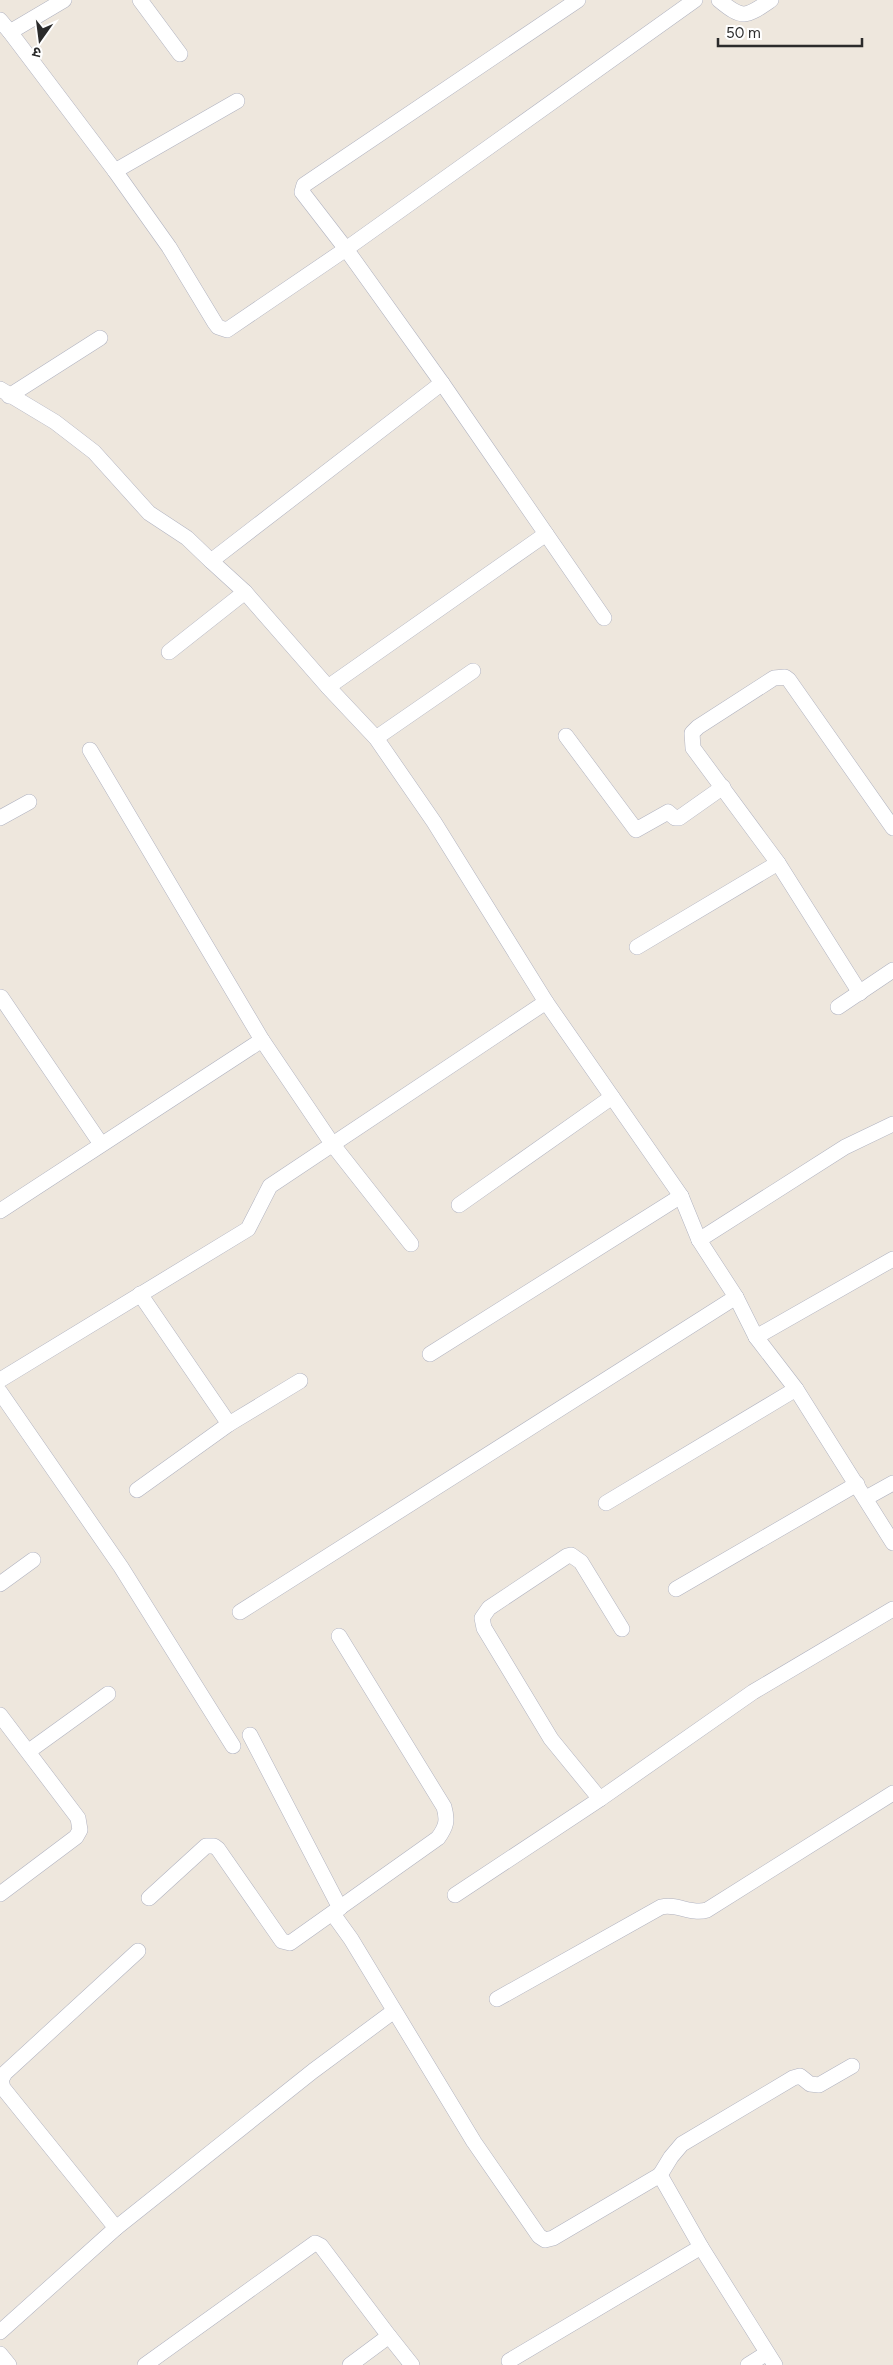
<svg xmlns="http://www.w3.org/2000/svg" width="893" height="2365" viewBox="0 0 893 2365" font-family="Figtree,'Noto Sans Devanagari',sans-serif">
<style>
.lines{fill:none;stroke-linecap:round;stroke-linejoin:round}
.street-casing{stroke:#b1b3c0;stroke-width:16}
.street{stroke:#fff;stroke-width:15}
</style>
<rect width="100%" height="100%" fill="#eee7dd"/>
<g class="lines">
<defs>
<g id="street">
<path d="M64 0 10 32 115 171 169 247 215 323 218 327 227 330 346 249 695 0"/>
<path d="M140 0 180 54"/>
<path d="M578 0 304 185 302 192 346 249 442 383 604 618"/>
<path d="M719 0C743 20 746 17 771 0"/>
<path d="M0 20 10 32"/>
<path d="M115 171 237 101"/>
<path d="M0 389 55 422 94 452 149 513 187 538 211 561 245 592 328 687 376 738 434 822 546 1002 681 1196 699 1240 736 1297 756 1337 796 1389 893 1543"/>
<path d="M9 396 100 338"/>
<path d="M211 561 442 383"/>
<path d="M169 652 245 592"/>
<path d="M328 687 546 534"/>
<path d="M566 736 636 830 668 812 675 818H679L723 787"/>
<path d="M376 738 473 671"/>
<path d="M90 750 262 1040 333 1145 411 1244"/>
<path d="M0 818 29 802"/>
<path d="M637 947 778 863"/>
<path d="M860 993 778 863 693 748 692 733 698 727 774 678 785 677 789 680 893 828"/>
<path d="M1 997 101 1144"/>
<path d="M838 1007 893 970"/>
<path d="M459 1205 612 1097"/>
<path d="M0 1211 262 1040"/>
<path d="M699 1240 845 1147 893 1124"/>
<path d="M140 1294 229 1424"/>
<path d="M756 1337 893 1259"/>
<path d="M430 1354 681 1196"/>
<path d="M0 1380 248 1229 270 1186 546 1002"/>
<path d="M0 1392 121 1567 233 1746"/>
<path d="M137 1490 229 1424 300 1381"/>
<path d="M866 1498 893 1483"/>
<path d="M606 1503 796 1389"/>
<path d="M0 1584 33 1560"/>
<path d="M676 1589 857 1484"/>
<path d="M240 1612 736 1297"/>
<path d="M0 1715 78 1818 80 1830 76 1837 0 1894"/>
<path d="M250 1735 340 1908"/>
<path d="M29 1751 108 1694"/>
<path d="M600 1799 551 1739 484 1628 482 1618 489 1608 567 1556 571 1555 581 1562 622 1629"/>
<path d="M455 1895 600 1799 753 1692 893 1609"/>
<path d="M149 1898 206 1846H214L218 1849 282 1941 290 1943 438 1838C446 1827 448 1821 444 1807L339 1636"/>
<path d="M333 1914 351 1939 474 2142 539 2236 545 2240 553 2238 660 2175 701 2247 775 2365"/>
<path d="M497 1999 661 1907C677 1903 691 1915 707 1910L893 1793"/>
<path d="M660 2175 671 2157 682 2144 793 2078 800 2076 810 2084 819 2085 852 2066"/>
<path d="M116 2228 3 2088 1 2080 5 2073 138 1951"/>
<path d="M0 2332 116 2228 313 2071 394 2011"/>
<path d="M389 2336 412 2365"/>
<path d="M0 2354 9 2365"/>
<path d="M509 2361 701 2247"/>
<path d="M145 2365 315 2243 321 2246 389 2336 350 2365"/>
<path d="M748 2365 767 2353"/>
</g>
</defs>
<use href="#street" class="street-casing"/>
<use href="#street" class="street"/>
</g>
<g transform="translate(40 40) rotate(194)" stroke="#ffffff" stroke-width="4" paint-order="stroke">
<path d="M0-4L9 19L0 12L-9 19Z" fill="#2b2b2b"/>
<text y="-8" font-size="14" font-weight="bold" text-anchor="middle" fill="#2b2b2b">उ</text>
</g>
<path d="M718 38v8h144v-8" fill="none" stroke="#2b2b2b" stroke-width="2.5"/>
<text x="726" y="38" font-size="15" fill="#2b2b2b" stroke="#ffffff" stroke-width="4" paint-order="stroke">50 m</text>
</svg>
